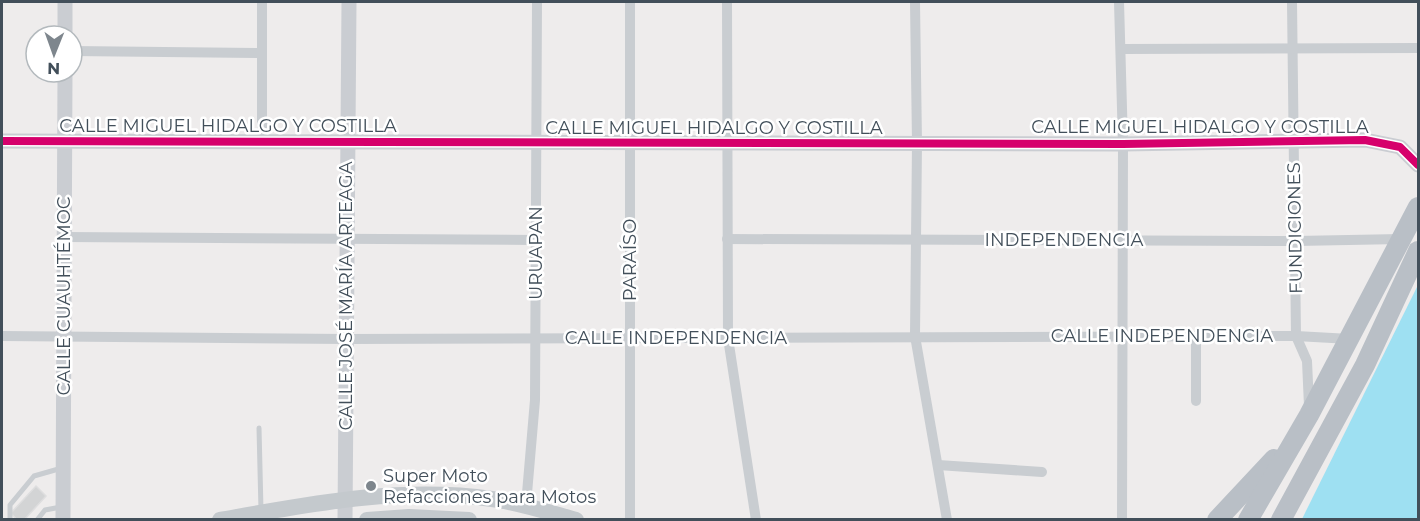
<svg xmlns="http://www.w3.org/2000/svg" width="1420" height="521" viewBox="0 0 1420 521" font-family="Montserrat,sans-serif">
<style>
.water{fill:#9ee0f2}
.building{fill:#d3d4d5;stroke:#dededf;stroke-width:1.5}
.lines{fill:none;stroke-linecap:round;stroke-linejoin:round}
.lane{stroke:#c9cdd1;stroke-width:5}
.street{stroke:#c9cdd1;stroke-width:10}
.secondary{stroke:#cacdd2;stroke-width:15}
.primary{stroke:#c4c9cd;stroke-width:16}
.highway{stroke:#b9bfc6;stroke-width:20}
.cycleway-casing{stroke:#fff;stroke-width:11}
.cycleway{stroke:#d6006c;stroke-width:8}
.poi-dot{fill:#7e868d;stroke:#fff;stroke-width:2}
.labels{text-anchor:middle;stroke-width:5;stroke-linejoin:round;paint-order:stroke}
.street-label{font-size:18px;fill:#424f5a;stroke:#fff}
.poi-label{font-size:18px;fill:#424f5a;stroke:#fff;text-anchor:start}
</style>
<rect width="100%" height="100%" fill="#eeecec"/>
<path class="water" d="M1418 285V519H1302Z"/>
<path class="building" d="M36 486 46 496 24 520H17L11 513Z"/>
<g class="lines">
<g class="lane">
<path d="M259 428 261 510"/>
<path d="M10 520V505L34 476 62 468"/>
<path d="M37 520 45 510 61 507"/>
</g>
<g class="street">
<path d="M630 2V520"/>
<path d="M727 2 728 338 756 520"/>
<path d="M915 2 917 143 915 336 947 520"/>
<path d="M1119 2 1123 144 1122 520"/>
<path d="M1292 2 1296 336 1307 361 1309 406"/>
<path d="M1122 49 1418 48"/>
<path d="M72 51 262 53"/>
<path d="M262 142V2"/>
<path d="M64 237 536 240"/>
<path d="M727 239 1296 241 1401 239"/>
<path d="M2 336 346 339 1296 336 1350 339"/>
<path d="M1196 401V338"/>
<path d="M938 465 1042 472"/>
<path d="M526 505 535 400 537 2"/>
</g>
<g class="secondary">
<path d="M65 36V2"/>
<path d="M2 141 1123 144 1365 140 1400 147 1418 165"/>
<path d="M63 520 65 72"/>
<path d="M345 520 349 2"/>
</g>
<g class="primary">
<path d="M220 520C310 504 400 486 492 499 521 503 548 512 576 520"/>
<path d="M367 520 409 517 469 520"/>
</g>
<g class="highway">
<path d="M1217 520 1274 459"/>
<path d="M1248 520 1309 415 1418 207"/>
<path d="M1281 520 1365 365 1418 251"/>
</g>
<defs>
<path id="cycleway" d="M2 141 1123 144 1365 140 1400 147 1418 165"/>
</defs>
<use href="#cycleway" class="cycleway-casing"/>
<use href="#cycleway" class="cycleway"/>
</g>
<circle class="poi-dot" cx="371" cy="486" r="6"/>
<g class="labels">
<g class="street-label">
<text x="228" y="132">CALLE MIGUEL HIDALGO Y COSTILLA</text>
<text x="1200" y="133">CALLE MIGUEL HIDALGO Y COSTILLA</text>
<text x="714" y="134">CALLE MIGUEL HIDALGO Y COSTILLA</text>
<text transform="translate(1295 228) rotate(-91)" y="6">FUNDICIONES</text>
<text x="1064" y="246">INDEPENDENCIA</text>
<text transform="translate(536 253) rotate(-90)" y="6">URUAPAN</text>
<text transform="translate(630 260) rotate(-90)" y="6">PARAÍSO</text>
<text transform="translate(64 296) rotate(-90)" y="6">CALLE CUAUHTÉMOC</text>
<text transform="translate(346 296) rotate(-90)" y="6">CALLE JOSÉ MARÍA ARTEAGA</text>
<text x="1162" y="342">CALLE INDEPENDENCIA</text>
<text x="676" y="344">CALLE INDEPENDENCIA</text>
</g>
<g class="poi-label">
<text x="383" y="482">Super Moto<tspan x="383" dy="21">Refacciones para Motos</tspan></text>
</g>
</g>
<rect width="1420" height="521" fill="none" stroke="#424f5a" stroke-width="6"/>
<g transform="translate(54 54) rotate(181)"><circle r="28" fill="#ffffff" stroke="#b3b9bd" stroke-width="1.5"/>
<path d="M0-4.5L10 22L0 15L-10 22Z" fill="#7e868d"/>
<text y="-9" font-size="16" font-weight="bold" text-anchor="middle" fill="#424f5a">N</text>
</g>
</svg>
